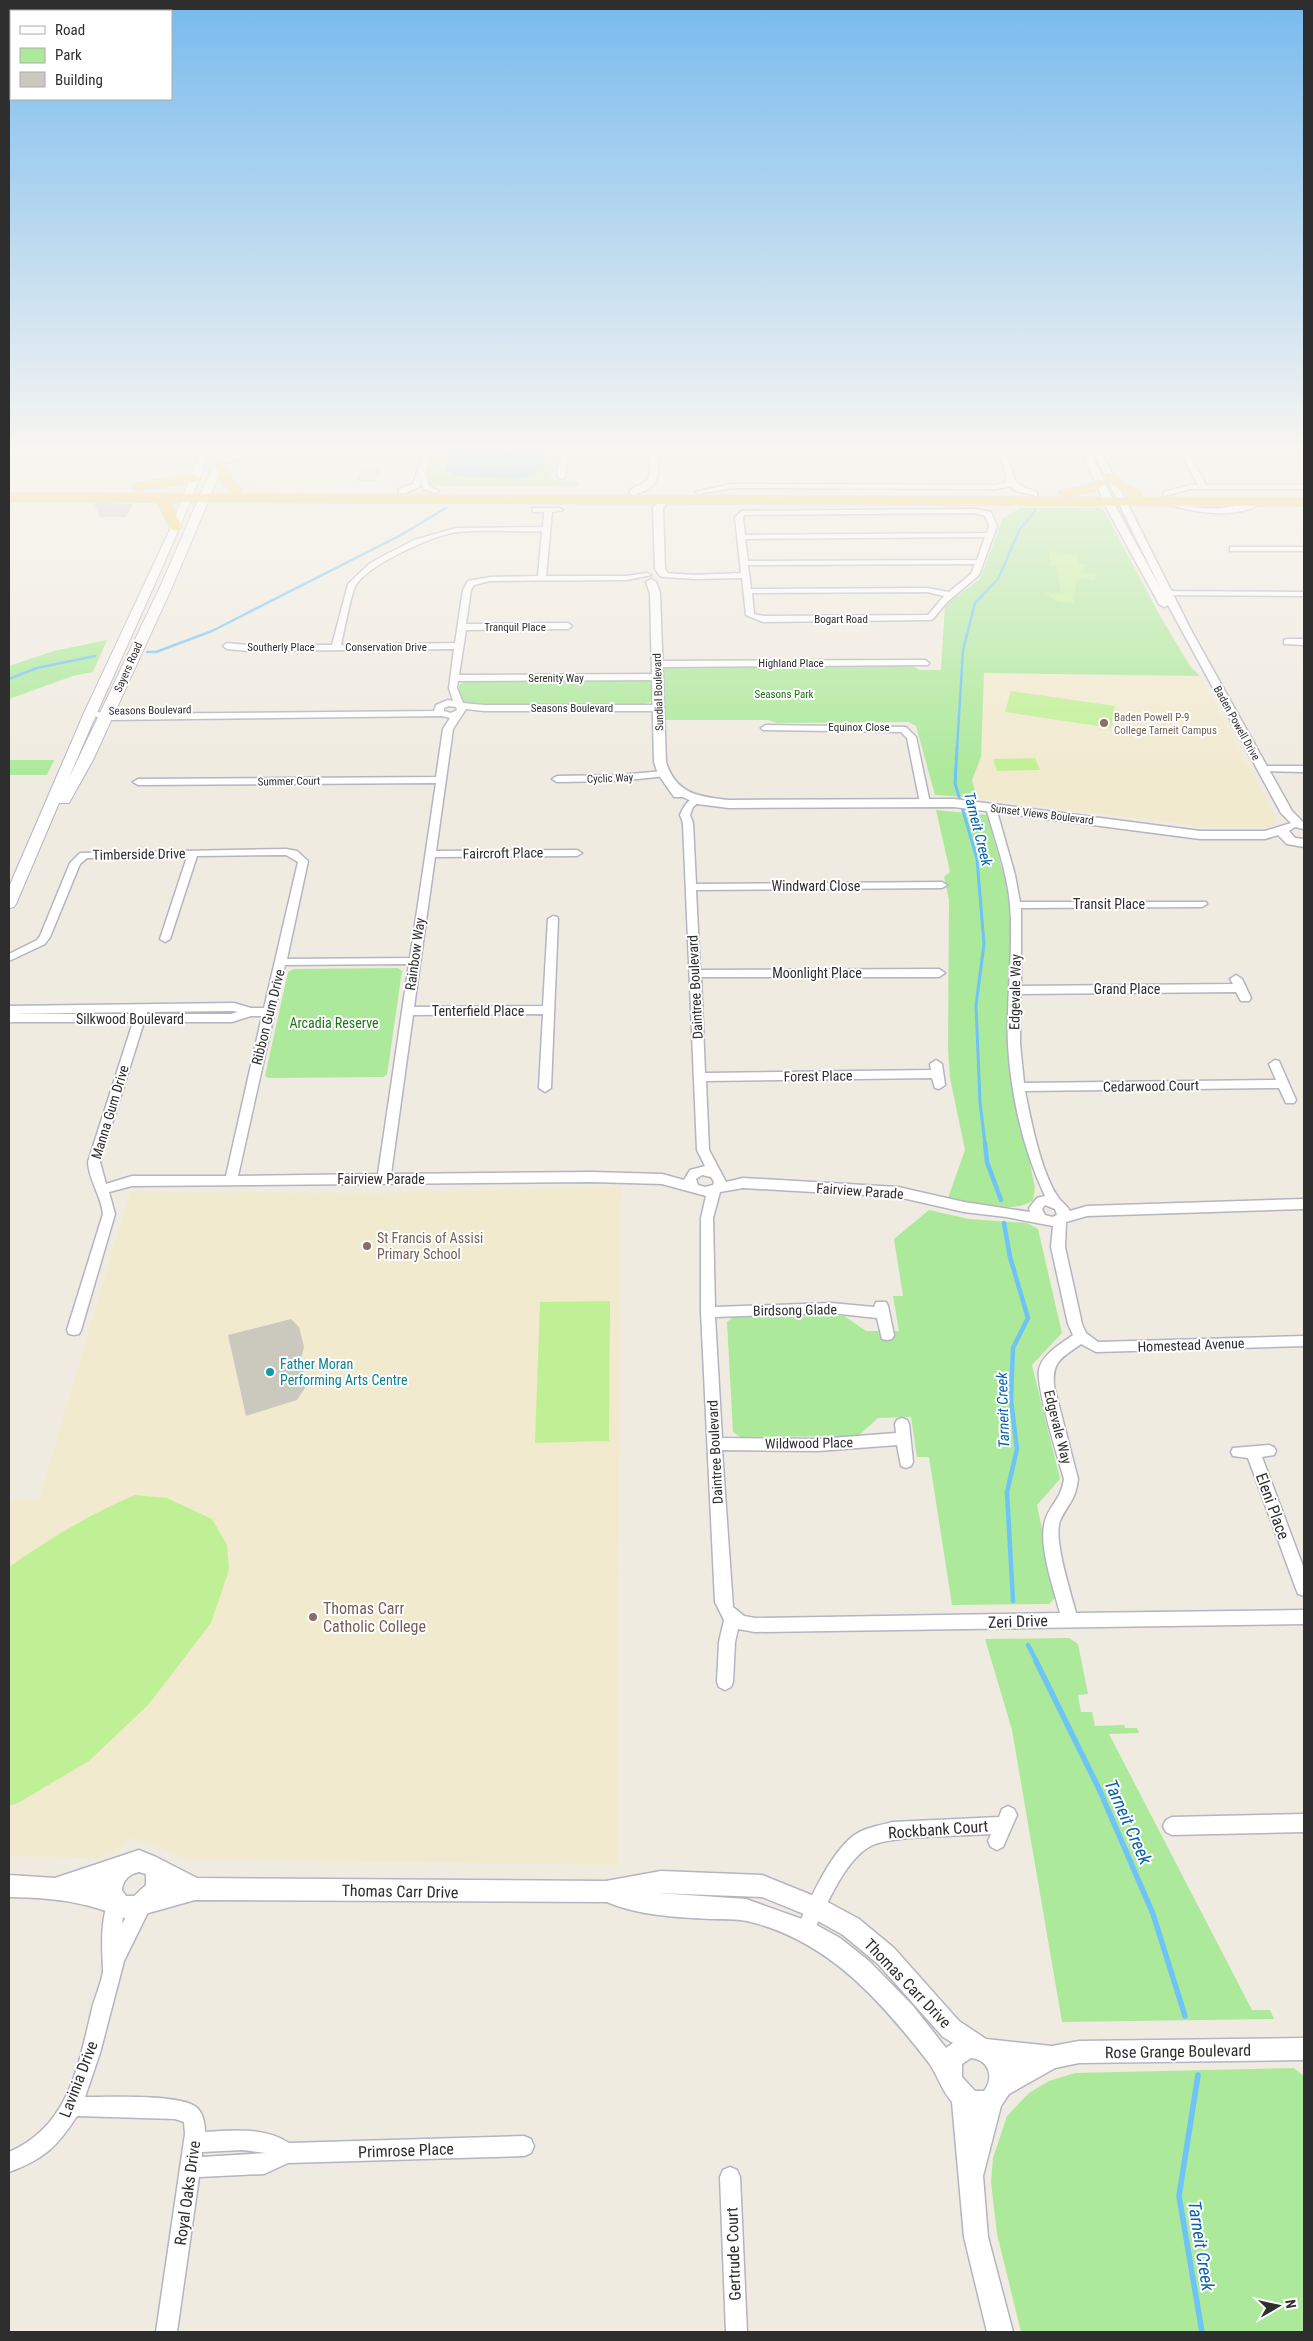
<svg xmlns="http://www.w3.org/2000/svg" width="1313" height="2341" viewBox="0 0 1313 2341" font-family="'Roboto Condensed',sans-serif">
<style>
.education{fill:#f2eacf}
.green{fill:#ace99a}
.pitch{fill:#c0f095}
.water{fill:#6ec3f7}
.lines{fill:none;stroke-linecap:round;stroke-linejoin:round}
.stream-far3{stroke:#6ec3f7;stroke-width:2.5}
.stream-far2{stroke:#6ec3f7;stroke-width:3}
.stream-far1{stroke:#6ec3f7;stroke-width:4.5}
.stream{stroke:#6ec3f7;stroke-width:5.5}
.building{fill:#cbc9be}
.minor-casing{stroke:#b4b4c2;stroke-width:3}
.tertiary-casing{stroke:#b4b4c2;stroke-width:3}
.secondary-casing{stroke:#b4b4c2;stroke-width:2}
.trunk-casing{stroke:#cdcdcd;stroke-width:2}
.minor{fill:#fff;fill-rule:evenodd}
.tertiary{fill:#fff;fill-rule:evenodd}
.secondary{fill:#fff;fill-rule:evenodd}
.trunk{fill:#fccd5c;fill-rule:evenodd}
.education-dot{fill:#8d6e63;stroke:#fff;stroke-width:2}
.culture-dot{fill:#0f9aa8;stroke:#fff;stroke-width:2}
.labels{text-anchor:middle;stroke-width:4;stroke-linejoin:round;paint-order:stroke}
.far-street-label{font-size:11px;fill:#2e2e2e;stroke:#fff}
.far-park-label{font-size:11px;fill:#1f7216;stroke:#fff}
.far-education-label{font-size:11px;fill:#785e54;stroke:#fff;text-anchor:start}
.street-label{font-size:14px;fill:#2e2e2e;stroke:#fff}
.park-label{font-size:14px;fill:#1f7216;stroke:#fff}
.education-label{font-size:14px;fill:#785e54;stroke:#fff;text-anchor:start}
.culture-label{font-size:14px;fill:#0d838f;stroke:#fff;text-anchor:start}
.water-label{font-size:15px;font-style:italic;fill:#055fab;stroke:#fff}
.near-street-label{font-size:16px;fill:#2e2e2e;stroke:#fff}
.near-education-label{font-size:16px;fill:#785e54;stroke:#fff;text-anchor:start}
.near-water-label{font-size:18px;font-style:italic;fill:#055fab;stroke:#fff}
</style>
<rect width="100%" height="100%" fill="#f0ebe0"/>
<g class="education">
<path d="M983 673 1200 676 1277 820 1269 827H1207L977 798 972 780 981 757Z"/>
<path d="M621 1187 617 1865 183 1859 158 1846 128 1838 122 1848 98 1858 9 1856V1499H39L130 1192 378 1193Z"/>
</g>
<g class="green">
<path d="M434 447H562L559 470 551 474 550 478 557 481H578V486H435L428 484 427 474Z"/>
<path d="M1020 508H1099L1104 510 1160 616 1190 666 1200 676 984 673 981 757 972 780 977 798 935 795 916 726 908 722 777 723 768 720H664L663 670 667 667 908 664 920 670H941L945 605 980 579 1003 518Z"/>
<path d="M107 640 93 672 73 676 9 699V666L54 651Z"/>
<path d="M645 679 652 682 653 701 642 705 481 706 461 702 458 693 459 685 466 680Z"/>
<path d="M9 760H54L47 775H9Z"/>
<path d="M936 810 987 815 1006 883 1010 914V1065L1035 1188 1033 1200C1015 1215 970 1203 948 1198L965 1150 950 1078 948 1049 949 900 944 877 950 872Z"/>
<path d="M398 968 402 971 387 1075 383 1077 268 1078 265 1076 288 972 294 969Z"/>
<path d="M929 1210 969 1219 1027 1223 1038 1229 1062 1333 1032 1365 1060 1479 1037 1505 1056 1597 1049 1604 952 1605 929 1457H917L911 1417 878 1418 858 1436 740 1437 733 1432 727 1322 733 1317 844 1316 866 1331H899L893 1296H903L894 1239Z"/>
<path d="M1069 1638 1078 1644 1088 1694 1078 1695 1081 1712H1092L1095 1726 1124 1725 1125 1728H1137L1139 1733 1109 1734 1252 2010H1270L1274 2019 1062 2022 1012 1730 985 1639Z"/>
<path d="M1294 2068 1304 2076V2332H1021L997 2234 991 2182 993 2158 1007 2116 1029 2093 1049 2081 1075 2073Z"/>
</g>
<g class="pitch">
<path d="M1050 551 1079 556 1078 563 1085 565 1083 573 1095 574V580L1077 579 1073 603 1058 602 1044 592 1061 593 1057 566 1051 565 1049 556Z"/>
<path d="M1011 691 1115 706 1111 728 1005 712Z"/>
<path d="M1035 758 1040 770 997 771 993 759Z"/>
<path d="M610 1301 609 1441 535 1443 540 1302Z"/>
<path d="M135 1495 167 1498 212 1519 227 1545 229 1570 211 1623 148 1705 89 1761 18 1803 9 1806V1567C49 1539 90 1514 135 1495Z"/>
</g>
<path class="water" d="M451 447H542L544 463 538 472 520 479 454 476 445 469Z"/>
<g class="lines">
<g class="stream-far3">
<path d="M147 652H156L212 631 401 535 446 508"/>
<path d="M9 679 37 668 95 656"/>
<path d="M957 749 963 650 975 603 998 579 1020 529 1035 511"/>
</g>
<path class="stream-far2" d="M957 748 955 783 977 859 984 944 976 1005 980 1102 985 1144"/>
<g class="stream-far1">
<path d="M985 1143 987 1162 1001 1200"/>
<path d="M1004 1223 1010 1257 1028 1318 1013 1348 1011 1400 1017 1449 1007 1492 1013 1601"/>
<path d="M1028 1645 1037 1662"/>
</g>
<g class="stream">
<path d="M1036 1661 1100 1791 1153 1914 1185 2016"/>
<path d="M1198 2075 1179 2196 1202 2332"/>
</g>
</g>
<g class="building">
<path d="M362 467H382L379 477H376L374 481H355Z"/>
<path d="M94 503 133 504 126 517H100Z"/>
<path d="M291 1319 299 1327 304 1347 301 1359 307 1385 297 1400 246 1416 228 1335Z"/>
</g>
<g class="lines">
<defs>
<g id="minor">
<path d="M237 447H245L239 459 217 464V460L233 456Z"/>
<path d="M426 447H434L425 471 429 486 439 491 435 493 423 489 421 482 419 487 405 493H399V489L413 484Z"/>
<path d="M561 447H569L565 477 561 479 557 477Z"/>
<path d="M1178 447H1186L1187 450H1304V454H1189L1206 485H1304V489H1190L1164 496V492L1190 485H1198Z"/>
<path d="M992 449 1009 458C1015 482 1012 484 1037 492V496L1016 491 1010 486 996 489 732 488 699 494 695 492 732 484 996 485 1007 482 1002 459 991 453 965 455 654 454 650 452 654 450 965 451Z"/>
<path d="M1168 500C1177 500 1187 505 1195 507 1218 511 1237 506 1259 500L1263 502C1239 520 1194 513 1168 504Z"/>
<path d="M533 508H559L563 510 552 512 546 576H627L647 573 651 575 627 580 490 581 474 585 471 590 466 624 568 623 572 626 568 629 466 630 459 675 658 674 662 677 658 680 458 681 457 688 463 703 484 705H659L664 708 659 711H484L466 709 453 729 436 851 577 850 582 853 577 856 435 857 414 1007 543 1006 548 919 553 916 557 917 558 919 551 1088 545 1092 539 1088 543 1014 413 1015 391 1174 592 1172 662 1174 684 1180 690 1170 705 1166 697 1150 683 823 680 815C684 806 687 800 697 797L702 800 693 807 690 815 693 823 696 884 942 882 947 885 942 888 696 890 700 970 939 969 945 973 939 977H701L705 1073 931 1070 930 1064 936 1060 942 1064 945 1085 939 1089 935 1088 932 1078 706 1081 709 1150 726 1182 743 1178 898 1187 964 1202 1030 1212 1029 1208 1037 1198 1045 1196C1023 1149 1011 1096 1008 1045 1006 998 1014 951 1010 904 1007 871 995 840 986 808L988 806 991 805 996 808 1015 875 1020 902H1206L1207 904 1202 907 1021 908V986L1233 984 1230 979 1236 975 1242 979 1251 998 1249 1001H1241L1236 992 1020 994V1044L1024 1083 1276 1080 1269 1064 1275 1060 1279 1061 1296 1100 1294 1103H1286L1279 1088 1025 1091C1031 1121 1041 1172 1058 1197 1061 1202 1067 1205 1070 1211L1087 1206 1304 1199V1209L1087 1216 1066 1222 1065 1247 1082 1324 1086 1333 1098 1342 1304 1336V1346L1096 1352 1081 1344C1062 1358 1052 1360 1054 1386L1078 1479C1075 1502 1068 1503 1060 1521 1053 1539 1071 1593 1076 1613L1304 1610V1624L755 1632 738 1629 735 1642 733 1682 731 1687 725 1690 719 1687 717 1682 719 1642 724 1620 715 1602 701 1312V1218L706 1196 662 1184 592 1182 132 1186 109 1192 115 1214 81 1330 79 1334 74 1335 69 1334 67 1330 103 1214C101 1195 89 1181 88 1162L133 1022H9V1014H135L136 1012 9 1014V1006L234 1003 251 1008H264L298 862 286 855 197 856 170 939 165 942 160 939 187 857 87 858 80 864 50 937 45 944 9 961V954L37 940 40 936 70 863 80 853 286 849 297 851 308 861 287 959 410 958 436 783 138 785 133 782 138 779 436 777 443 729 450 718 442 716 106 720 85 713 90 710 106 714 434 711 436 705 448 700 453 701 449 688 454 649 248 651 227 649 223 646 227 643 248 645H332L348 584 369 564 383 556 414 540 456 528 543 527 544 512H533ZM542 531 538 576 490 577 468 581 463 590 455 643 341 645C344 632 351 593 356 585 369 564 434 535 457 532 485 529 515 532 542 531ZM449 706 456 707 457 710 451 713 444 711V708ZM409 964 378 1174 238 1176 285 965ZM233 1011 238 1012 231 1014H147V1012ZM251 1016H262L226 1176H132L106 1184 100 1162 144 1022H232ZM702 1175 711 1177 714 1182 713 1185 705 1187 698 1185 696 1179ZM743 1188 898 1197 964 1212 1006 1217 1053 1226 1051 1247 1068 1324 1073 1335C1061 1344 1042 1354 1039 1370 1036 1388 1058 1458 1064 1479 1061 1500 1050 1504 1045 1521 1038 1546 1054 1589 1060 1613L755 1618 744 1616 733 1607 722 1450 818 1451 897 1445 901 1466 906 1468 911 1466 913 1462 909 1424 907 1420 902 1418 897 1420 895 1424 896 1433 818 1439 722 1438 715 1317 831 1313 877 1318 882 1339 887 1340 892 1339 894 1335 888 1306 886 1302H876L874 1307 831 1303 715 1307 713 1218 720 1192ZM1045 1205 1055 1209 1057 1215 1052 1217 1045 1215 1042 1209Z"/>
<path d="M975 509 991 512 997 526 979 575 947 602 933 619 930 620 763 622 746 615 742 578 695 579 665 577 661 575 665 573 695 575 741 573 735 517 742 511ZM975 513 985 516 989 526 987 533 745 535 743 517 744 515ZM985 537 977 560 748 561 745 539ZM975 564 971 574 949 592 927 588 751 589 748 565ZM927 592 944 596 928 615 764 616 754 614 752 593Z"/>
<rect x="1230" y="547" width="74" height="4"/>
<path d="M1154 591 1304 592V596L1157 595H1154Z"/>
<path d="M1287 639H1304V645L1284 644V640Z"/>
<path d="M925 660 929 663 928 665 657 667 653 664 657 661Z"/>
<path d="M766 725 906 727 916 737 930 803 925 806 920 803 907 738 901 732 763 730 761 728Z"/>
<path d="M1262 766H1304V772L1259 771V767Z"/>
<path d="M664 771 669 774 667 776 618 781 557 782 552 779 557 776 618 775Z"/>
<path d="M1269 1445 1274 1447 1276 1451 1274 1455 1262 1457 1304 1569V1596L1298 1594 1296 1589 1248 1458 1233 1456 1231 1452 1233 1448Z"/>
<path d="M1008 1806 1014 1809 1017 1815 1003 1847 997 1850 991 1847 988 1841 991 1834C965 1836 887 1835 869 1847 843 1862 824 1911 811 1937L805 1940 799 1937 796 1931C808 1903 829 1855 853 1836 864 1828 880 1825 893 1822L999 1817 1002 1809Z"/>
<path d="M1304 1814V1832L1172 1835 1166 1832 1163 1826 1166 1820 1172 1817Z"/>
<path d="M116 1894 122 1897 125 1903 122 1924 137 1898 143 1895 149 1898 152 1904 124 1961 100 2053 85 2097C108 2097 180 2094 196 2107 203 2112 205 2124 205 2132 233 2130 264 2127 289 2143L524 2136 531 2139 534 2146 531 2153 524 2156 288 2163 264 2174 199 2177 177 2332H156L185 2134 184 2122 175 2119 77 2116C57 2147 44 2159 9 2172V2152C69 2126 78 2067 92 2009 94 2000 104 1976 103 1969 102 1946 100 1919 110 1897ZM243 2150 266 2153 202 2157V2152Z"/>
<path d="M730 2167 737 2170 740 2177 747 2332H726L720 2177 723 2170Z"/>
</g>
<g id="tertiary">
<path d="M650 447H658C658 466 663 485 642 492 637 494 634 495 630 494V490L648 480 650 471Z"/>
<path d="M1080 447H1088L1117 509 1161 589 1091 447H1099L1192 632 1292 811 1304 823V829L1295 827 1289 831 1295 838 1304 839V847L1287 844 1278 835 1265 839H1200L954 807 729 808 697 804 683 797H674L658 774 654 762 650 593 646 582 651 579 656 582 660 593 666 762C676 794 699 797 729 800L954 799 1200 831H1265L1291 823 1281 813 1168 605 1164 607 1159 604 1107 509Z"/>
<path d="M664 498 669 501 663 508 665 569 668 574 663 577 660 576 655 569 653 507Z"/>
<path d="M139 1850 156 1857 197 1878 606 1881 661 1871 762 1875 824 1900 859 1919 894 1948 959 2021 986 2039 1052 2046 1079 2041 1304 2038V2060L1079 2063 1055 2068 1009 2094 1001 2106 983 2176 988 2237 1013 2332H987L964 2237 952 2102C942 2091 938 2076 929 2063 880 2000 828 1940 747 1921 736 1919 723 1919 712 1919 677 1917 640 1916 607 1902L195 1900 127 1919C83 1901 56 1898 9 1897V1875L55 1878ZM139 1872 146 1874V1885L134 1896H126L122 1890C123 1880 129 1874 139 1872ZM657 1893 762 1897 809 1916 843 1935 878 1964 943 2037 953 2043 946 2048 913 2006 869 1961 840 1938 813 1923 746 1899ZM971 2058C990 2060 994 2078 984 2091H975L962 2077V2064Z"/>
</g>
<path id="secondary" d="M202 447H212C169 560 115 668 68 780L161 585 221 447H231L173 585 93 760 69 803H59L16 904 14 907 9 908V887L84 713 171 527Z"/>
<g id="trunk">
<path d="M220 459 224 460 233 481 243 490 241 493H233L222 483 214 462Z"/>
<path d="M1108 472 1139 491 1141 494 1139 497H1131L1104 479 1102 476Z"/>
<path d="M195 474 201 478 199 481 137 491 131 487 137 483Z"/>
<path d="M1100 479 1106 483 1095 491 1065 497 1059 493 1061 490 1087 485Z"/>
<path d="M9 493 1304 498V506L170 502 182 527 176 531C165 528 164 509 156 502L9 501Z"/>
</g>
</defs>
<use href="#minor" class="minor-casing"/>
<use href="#tertiary" class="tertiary-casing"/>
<use href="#secondary" class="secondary-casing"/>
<use href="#trunk" class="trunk-casing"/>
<use href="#minor" class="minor"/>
<use href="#tertiary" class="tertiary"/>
<use href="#secondary" class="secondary"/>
<use href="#trunk" class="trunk"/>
</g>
<linearGradient id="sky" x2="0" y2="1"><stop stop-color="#77baee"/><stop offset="0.58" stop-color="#f8f6f1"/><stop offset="1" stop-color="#f8f6f1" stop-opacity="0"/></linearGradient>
<rect width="1313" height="775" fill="url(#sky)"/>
<g class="education-dot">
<circle cx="1104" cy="723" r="5"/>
<circle cx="367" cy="1246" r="5"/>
<circle cx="313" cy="1617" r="5"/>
</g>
<circle class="culture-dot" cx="270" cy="1372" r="5"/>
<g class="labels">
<g class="far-street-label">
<text x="841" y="623">Bogart Road</text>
<text x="515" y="631">Tranquil Place</text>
<text x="281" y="651">Southerly Place</text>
<text x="386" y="651">Conservation Drive</text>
<text x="791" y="667">Highland Place</text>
<text transform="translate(128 667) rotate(-66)" y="4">Sayers Road</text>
<text x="556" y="682">Serenity Way</text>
<text transform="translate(658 692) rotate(-92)" y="4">Sundial Boulevard</text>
<text x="572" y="712">Seasons Boulevard</text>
<text transform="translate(150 710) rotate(-1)" y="4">Seasons Boulevard</text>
<text transform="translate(1237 723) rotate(61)" y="4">Baden Powell Drive</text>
<text x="859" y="731">Equinox Close</text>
<text transform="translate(610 778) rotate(-2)" y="4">Cyclic Way</text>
<text transform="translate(289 781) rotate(-1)" y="4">Summer Court</text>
<text transform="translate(1042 814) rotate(7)" y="4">Sunset Views Boulevard</text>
</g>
<g class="far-park-label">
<text x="784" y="698">Seasons Park</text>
</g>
<g class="far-education-label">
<text x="1114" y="721">Baden Powell P-9<tspan x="1114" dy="13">College Tarneit Campus</tspan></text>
</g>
<g class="street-label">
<text transform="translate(503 853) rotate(-1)" y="5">Faircroft Place</text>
<text transform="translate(139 854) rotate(-1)" y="5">Timberside Drive</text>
<text x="816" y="891">Windward Close</text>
<text x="1109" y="909">Transit Place</text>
<text transform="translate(415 954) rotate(-82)" y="5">Rainbow Way</text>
<text x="817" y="978">Moonlight Place</text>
<text transform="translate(695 987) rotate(-93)" y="5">Daintree Boulevard</text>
<text x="1127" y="994">Grand Place</text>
<text transform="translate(1015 992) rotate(-89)" y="5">Edgevale Way</text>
<text x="478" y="1016">Tenterfield Place</text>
<text transform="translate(268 1017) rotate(-76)" y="5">Ribbon Gum Drive</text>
<text x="130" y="1024">Silkwood Boulevard</text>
<text transform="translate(818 1076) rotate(-1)" y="5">Forest Place</text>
<text transform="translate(1151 1086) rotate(-1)" y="5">Cedarwood Court</text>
<text transform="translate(110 1112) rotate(-73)" y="5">Manna Gum Drive</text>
<text x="381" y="1184">Fairview Parade</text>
<text transform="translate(860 1191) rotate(4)" y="5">Fairview Parade</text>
<text transform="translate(795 1310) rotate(-1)" y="5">Birdsong Glade</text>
<text transform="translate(1191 1345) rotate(-2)" y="5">Homestead Avenue</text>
<text transform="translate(1058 1427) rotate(76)" y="5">Edgevale Way</text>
<text transform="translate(809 1443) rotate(-1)" y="5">Wildwood Place</text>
<text transform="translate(715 1452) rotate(-93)" y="5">Daintree Boulevard</text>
</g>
<g class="park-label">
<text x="334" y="1028">Arcadia Reserve</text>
</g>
<g class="education-label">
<text x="377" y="1243">St Francis of Assisi<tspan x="377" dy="16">Primary School</tspan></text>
</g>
<g class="culture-label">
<text x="280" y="1369">Father Moran<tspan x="280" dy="16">Performing Arts Centre</tspan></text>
</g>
<g class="water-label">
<text transform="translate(978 829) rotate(76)" y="5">Tarneit Creek</text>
<text transform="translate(1003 1410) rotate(-92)" y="5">Tarneit Creek</text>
</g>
<g class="near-street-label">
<text transform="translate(1273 1506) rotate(70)" y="6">Eleni Place</text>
<text transform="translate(1018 1621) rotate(-2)" y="6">Zeri Drive</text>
<text transform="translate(938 1829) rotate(-4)" y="6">Rockbank Court</text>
<text transform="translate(400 1891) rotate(1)" y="6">Thomas Carr Drive</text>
<text transform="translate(908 1983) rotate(46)" y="6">Thomas Carr Drive</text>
<text transform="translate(1178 2051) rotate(-1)" y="6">Rose Grange Boulevard</text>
<text transform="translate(78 2079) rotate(-69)" y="6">Lavinia Drive</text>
<text transform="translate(406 2150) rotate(-2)" y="6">Primrose Place</text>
<text transform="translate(187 2193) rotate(-82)" y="6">Royal Oaks Drive</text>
<text transform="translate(733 2254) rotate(-92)" y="6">Gertrude Court</text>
</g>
<g class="near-education-label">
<text x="323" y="1614">Thomas Carr<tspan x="323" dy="18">Catholic College</tspan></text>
</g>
<g class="near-water-label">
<text transform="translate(1128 1822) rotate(66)" y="6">Tarneit Creek</text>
<text transform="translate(1201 2246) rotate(81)" y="6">Tarneit Creek</text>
</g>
</g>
<rect width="1313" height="2341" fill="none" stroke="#2e2e2e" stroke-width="20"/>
<rect x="10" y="10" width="162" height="90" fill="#ffffff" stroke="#ababab"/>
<rect x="20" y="26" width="25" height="8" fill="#ffffff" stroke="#ababab"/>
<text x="55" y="35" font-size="15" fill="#2e2e2e">Road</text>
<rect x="20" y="48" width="25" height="15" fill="#ace99a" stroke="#ababab"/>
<text x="55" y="60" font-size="15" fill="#2e2e2e">Park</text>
<rect x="20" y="72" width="25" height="15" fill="#cbc9be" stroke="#ababab"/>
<text x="55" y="85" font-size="15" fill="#2e2e2e">Building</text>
<g transform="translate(1278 2306) rotate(81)" stroke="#ffffff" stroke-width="4" paint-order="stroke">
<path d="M0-4L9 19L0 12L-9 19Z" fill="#2e2e2e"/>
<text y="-8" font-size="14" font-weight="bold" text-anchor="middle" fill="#2e2e2e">N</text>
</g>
</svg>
